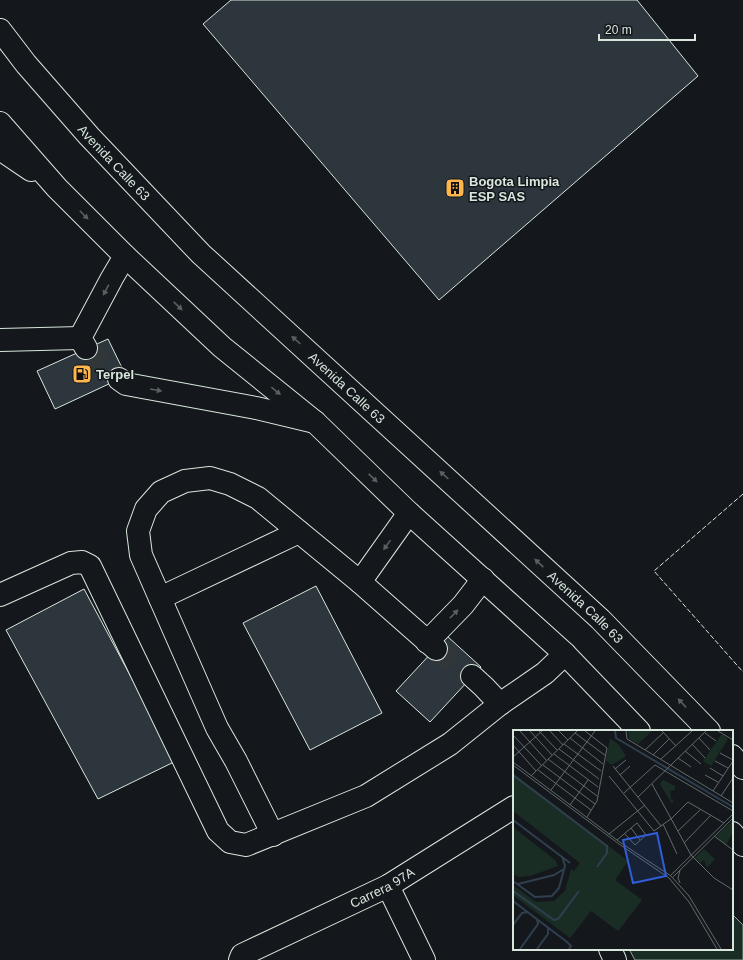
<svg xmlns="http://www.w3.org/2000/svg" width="743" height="960" viewBox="0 0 743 960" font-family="Arial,sans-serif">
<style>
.green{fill:#1a2d24;stroke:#939e99}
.building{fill:#2c363c;stroke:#d8e6dc}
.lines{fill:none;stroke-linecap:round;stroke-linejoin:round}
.minor-tunnel{stroke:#313739;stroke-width:22;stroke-dasharray:22 11;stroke-linecap:butt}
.minor-casing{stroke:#d8e6dc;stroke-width:24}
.major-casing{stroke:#d8e6dc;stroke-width:24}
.minor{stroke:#14181c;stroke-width:22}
.major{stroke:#14181c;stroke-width:22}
.fence{stroke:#d8e6dc;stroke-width:1;stroke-dasharray:5 2;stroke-linecap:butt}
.oneway{fill:#59605f}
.labels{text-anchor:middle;stroke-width:3;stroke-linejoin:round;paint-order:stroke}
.street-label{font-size:13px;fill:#d8e6dc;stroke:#14181c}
.poi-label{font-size:13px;font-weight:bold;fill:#d8e6dc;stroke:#14181c;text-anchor:start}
.inset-river{fill:none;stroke:#2f3f4d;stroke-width:2}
.inset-road{fill:none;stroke:#626a69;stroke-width:1}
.view{fill:#305dd8;fill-opacity:0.15;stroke:#305dd8;stroke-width:2}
.inset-edge{fill:none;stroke:#d8e6dc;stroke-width:2}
</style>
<rect width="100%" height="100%" fill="#14181c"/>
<path class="green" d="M732 914 743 925V960H635L629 949H732Z"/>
<g class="building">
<path d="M231 0H637L698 76 439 300 203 24Z"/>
<path d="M108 339 126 376 55 409 37 371Z"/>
<path d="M316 586 382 713 310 750 243 623Z"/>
<path d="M84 589 176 761 98 799 6 630Z"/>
<path d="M447 636 481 667 430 722 396 691Z"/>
</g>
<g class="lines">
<g class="minor-tunnel">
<path d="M86 348 119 379"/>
<path d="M436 649 472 676"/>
</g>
<defs>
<g id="minor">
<path d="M0 340 80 338"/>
<path d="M86 348 80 338 112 278 125 256"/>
<path d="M119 379 126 384 256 408 315 422"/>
<path d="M360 582 409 513"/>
<path d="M0 595 71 563 82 562 90 566 218 831 230 842 246 845 366 796 450 744 500 704 545 673 565 654"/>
<path d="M160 598 299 532"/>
<path d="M427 642 463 605 483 579"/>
<path d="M472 676 484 687 500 704"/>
<path d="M273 835 236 761 217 728 141 555 138 531 146 509 161 492 185 481 210 478 230 484 258 498 360 582 436 649"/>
<path d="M388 886 424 960"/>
<path d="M610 949 615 960"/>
<path id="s1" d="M240 960 242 955 388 886 514 807"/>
</g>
<g id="major">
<path id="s2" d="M0 30 26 64 89 136 201 254 600 619 709 731"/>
<path d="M0 123 57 188 125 256 222 347 315 422 409 513 565 654 639 731"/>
<path d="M0 149 31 170"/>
<path d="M732 756 743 768"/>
<path d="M732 833 743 845"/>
</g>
</defs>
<use href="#minor" class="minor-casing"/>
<use href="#major" class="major-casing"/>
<use href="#minor" class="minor"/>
<use href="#major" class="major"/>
<path class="fence" d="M743 494 654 571 743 672"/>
</g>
<defs><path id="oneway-solid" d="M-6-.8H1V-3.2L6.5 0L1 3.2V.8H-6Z"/></defs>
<g class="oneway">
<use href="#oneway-solid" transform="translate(84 215) rotate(45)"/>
<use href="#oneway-solid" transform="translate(106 290) rotate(118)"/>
<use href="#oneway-solid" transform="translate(178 306) rotate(43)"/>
<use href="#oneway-solid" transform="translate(296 340) rotate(-138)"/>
<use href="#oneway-solid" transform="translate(156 390) rotate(10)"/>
<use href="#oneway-solid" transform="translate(276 391) rotate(39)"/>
<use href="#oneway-solid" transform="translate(444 475) rotate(-138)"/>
<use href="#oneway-solid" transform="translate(373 478) rotate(44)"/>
<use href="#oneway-solid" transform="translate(387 545) rotate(126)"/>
<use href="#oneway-solid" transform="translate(539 563) rotate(-137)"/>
<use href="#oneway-solid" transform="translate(454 614) rotate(-46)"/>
<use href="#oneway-solid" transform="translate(682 703) rotate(-133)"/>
</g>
<defs>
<symbol id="building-square" viewBox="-11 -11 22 22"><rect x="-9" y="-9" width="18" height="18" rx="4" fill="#ffb74d" stroke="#14181c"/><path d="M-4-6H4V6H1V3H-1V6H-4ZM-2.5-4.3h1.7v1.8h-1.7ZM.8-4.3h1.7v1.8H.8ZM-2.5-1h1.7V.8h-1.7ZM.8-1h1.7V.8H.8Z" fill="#111"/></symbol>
<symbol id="fuel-square" viewBox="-11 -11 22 22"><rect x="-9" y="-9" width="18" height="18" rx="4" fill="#ffb74d" stroke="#14181c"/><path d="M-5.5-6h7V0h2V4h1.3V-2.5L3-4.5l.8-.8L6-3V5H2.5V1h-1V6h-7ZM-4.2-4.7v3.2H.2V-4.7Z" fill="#111"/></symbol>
</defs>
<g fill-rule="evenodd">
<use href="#building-square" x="444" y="177" width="22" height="22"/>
<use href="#fuel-square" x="71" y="363" width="22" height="22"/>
</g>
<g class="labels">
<g class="street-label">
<text dy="5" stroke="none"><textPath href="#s2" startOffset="175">Avenida Calle 63</textPath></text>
<text dy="5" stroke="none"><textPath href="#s2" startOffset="499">Avenida Calle 63</textPath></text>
<text dy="5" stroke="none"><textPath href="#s2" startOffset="823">Avenida Calle 63</textPath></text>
<text dy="5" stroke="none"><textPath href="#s1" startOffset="161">Carrera 97A</textPath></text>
</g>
<g class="poi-label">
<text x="469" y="186">Bogota Limpia<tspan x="469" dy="15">ESP SAS</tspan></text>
<text x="96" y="379">Terpel</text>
</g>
</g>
<g transform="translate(513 730)">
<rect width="220" height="220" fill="#14181c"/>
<path d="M115 1H139L125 14 116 9ZM209 4 215 9 198 36 190 31ZM97 8 106 15 113 26 99 35 93 31ZM0 43 115 131 102 150 129 170 105 201 78 181 57 208 0 165V155L23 172 41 171 52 161 58 139 61 141 67 133 0 81ZM150 50 162 56V60L157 61 158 70 161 69 159 74 147 54ZM220 90V102L213 115 203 106ZM0 97 42 130 45 136 17 146 6 147 0 144ZM191 119 202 129 194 138 191 130 187 133 182 128Z" fill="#1a2d24"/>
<path class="inset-river" d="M102 1 103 8 220 77M0 45 94 116V123L84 137M0 90 57 133M0 151 22 167 39 166 46 158 52 136 49 126M5 154 41 145 51 139M0 161 41 190 45 189 66 161M0 171 54 212 58 216 56 219M0 195 9 183 15 182M7 219 25 194 24 189M24 219 35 204V198"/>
<path class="inset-road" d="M7 1 34 31M17 1 39 25M26 1 44 20M37 1 50 15M46 1 55 10M72 1 94 18 84 71 74 87M113 1 114 9 220 73M149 1 163 16M205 1 220 10M62 3 93 26M192 3 203 11M0 5 29 36M57 8 90 34M186 8 197 20M51 14 88 41M179 14 192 28M0 15 23 41M46 19 86 49M132 20 151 2M172 21 188 34M207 23 220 30M41 24 85 57M140 25 156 9M0 27 29 1M165 28 178 37M35 29 84 66M148 29 179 1M202 31 215 38M0 32 108 113 158 146 176 166 208 219M0 35 106 114 156 148 176 172 204 219M30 35 82 74M100 36 148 96M197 38 210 46M102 39 113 30M25 40 78 80M107 45 117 36M192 45 205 52M18 46 64 1M96 46 141 101 159 88 175 72 211 93M139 54 178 125 201 148 220 160M38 60 82 1M200 61 220 31M111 63 142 35 220 81M208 66 220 48M125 67 193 1M57 75 75 50M150 94 164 124M118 98 127 110M165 101 188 79M96 104 132 75M201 106 220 120M104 110 124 93 133 105 122 115 112 104M171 113 198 85M167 140 165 148 167 153M157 146 220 84M160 147 220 88"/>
<path class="view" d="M144 103 153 146 120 153 110 110Z"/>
<rect width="220" height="220" class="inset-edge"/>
</g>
<path d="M599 34v6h96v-6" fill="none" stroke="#d8e6dc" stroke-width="2"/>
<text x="605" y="34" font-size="12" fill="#d8e6dc" stroke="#14181c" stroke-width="3" paint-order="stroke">20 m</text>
</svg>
